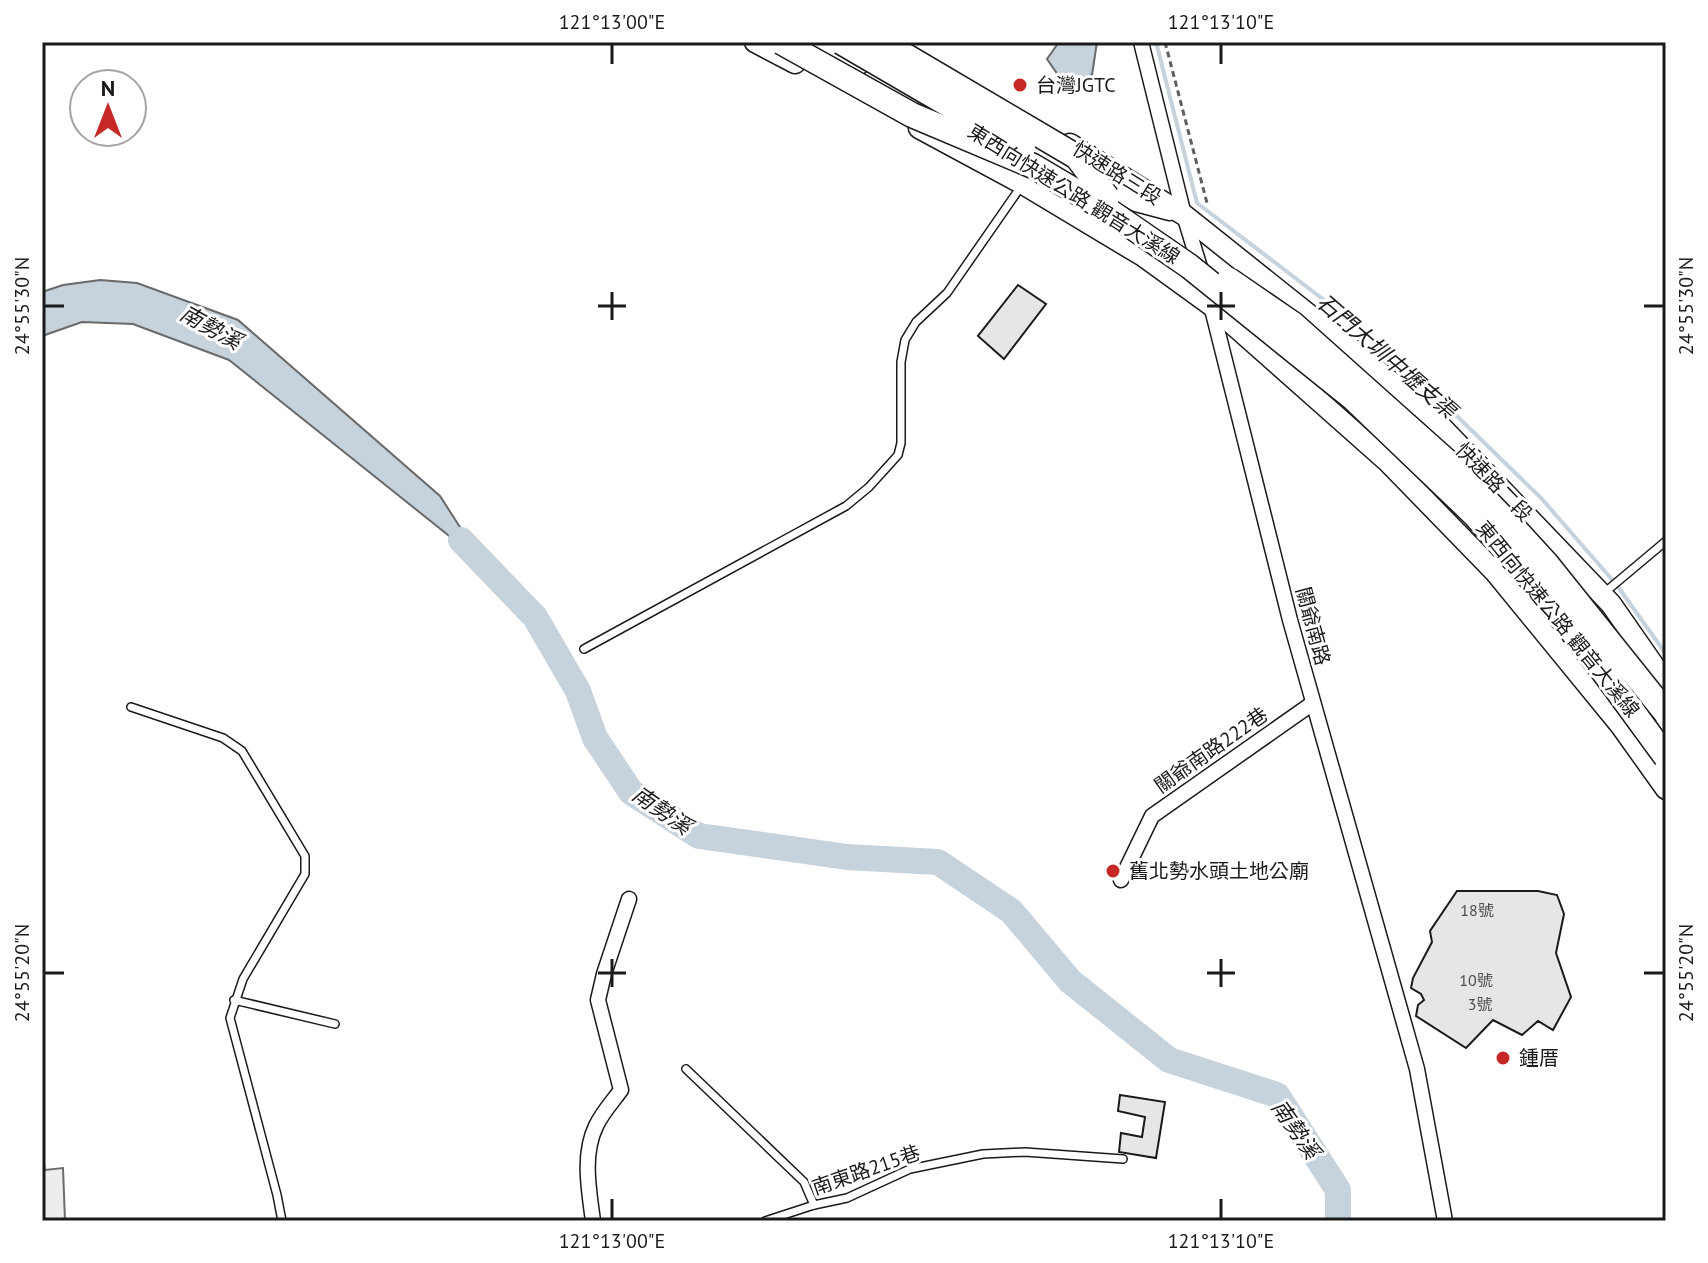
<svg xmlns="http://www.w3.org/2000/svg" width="1708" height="1263" viewBox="0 0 1708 1263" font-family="'PT Sans','Noto Sans TC',sans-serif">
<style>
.parking{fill:#ededed;stroke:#6a6a6a;stroke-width:2}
.water{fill:#c6d2dc;stroke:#6a6a6a;stroke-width:2}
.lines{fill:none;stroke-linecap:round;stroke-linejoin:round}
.stream{stroke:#c6d2dc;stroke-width:4}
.river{stroke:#c6d2dc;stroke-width:26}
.building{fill:#e6e6e6;stroke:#1a1a1a;stroke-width:2}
.lane-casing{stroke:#1a1a1a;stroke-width:10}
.street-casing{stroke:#1a1a1a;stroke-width:17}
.secondary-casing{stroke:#1a1a1a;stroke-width:21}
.primary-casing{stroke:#1a1a1a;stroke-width:23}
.highway-casing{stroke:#1a1a1a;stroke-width:27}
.path{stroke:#5f5f5f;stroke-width:3;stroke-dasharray:6 4;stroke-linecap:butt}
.lane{stroke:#fff;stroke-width:7}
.street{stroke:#fff;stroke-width:14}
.secondary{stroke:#fff;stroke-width:18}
.primary{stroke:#fff;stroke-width:20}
.highway{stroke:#fff;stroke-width:24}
.highway-bridge-casing{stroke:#1a1a1a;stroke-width:27;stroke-linecap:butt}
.highway-bridge{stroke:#fff;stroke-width:24}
.ticks{fill:none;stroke:#1a1a1a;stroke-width:3}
.poi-dot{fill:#c62828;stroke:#fff;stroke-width:3}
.labels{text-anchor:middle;stroke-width:6;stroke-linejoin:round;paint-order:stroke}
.number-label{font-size:16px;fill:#4d4d4d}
.poi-label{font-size:20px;fill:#1a1a1a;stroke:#fff;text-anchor:start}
.street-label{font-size:20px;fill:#1a1a1a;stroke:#fff}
.water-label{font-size:22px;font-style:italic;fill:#1a1a1a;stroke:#fff}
.neatline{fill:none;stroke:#1a1a1a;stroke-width:3}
.ticks-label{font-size:20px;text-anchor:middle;fill:#1a1a1a}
</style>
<rect width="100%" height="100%" fill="#fff"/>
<path class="parking" d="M42 1153 45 1170 63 1168 65 1221H42Z"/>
<g class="water">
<path d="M1059 42H1097L1092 75 1065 85 1047 59Z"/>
<path d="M100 280 137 283 238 320 440 496 483 563 229 360 133 324 82 322 42 336V292L63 285Z"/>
</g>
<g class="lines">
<path class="stream" d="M1156 42 1197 203 1345 316 1423 383 1541 498 1616 584 1666 654"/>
<path class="river" d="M461 540 535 617 578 691 595 738 631 792 699 836 847 857 938 862 1011 911 1070 981 1169 1060 1277 1095 1338 1190V1221"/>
</g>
<g class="building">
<path d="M1018 285 1046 304 1004 359 978 336Z"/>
<path d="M1457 891H1538L1557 895 1564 914 1556 953 1571 997 1553 1030 1538 1021 1522 1035 1493 1020 1466 1048 1416 1016 1418 1005 1424 1000 1421 994 1411 988 1413 978 1432 942 1430 931Z"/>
<path d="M1120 1095 1165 1102 1156 1158 1119 1152 1121 1133 1142 1137 1145 1117 1118 1111Z"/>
</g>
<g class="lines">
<defs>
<g id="lane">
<path d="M1604 593 1666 541"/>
<path d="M584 649 846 506 869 487 898 455 901 443V362L905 340 916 322 947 293 1022 185"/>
<path d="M131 707 223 738 242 751 305 856V874L243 979 230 1018 277 1195 282 1221"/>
<path d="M234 1000 335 1024"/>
<path d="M686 1069 804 1182 814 1205"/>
<path d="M765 1221 814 1205 847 1198 910 1169 983 1154 1025 1152 1123 1159"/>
</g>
<g id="street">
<path d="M1141 42 1184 215 1202 274"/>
<path d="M1211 305 1290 620 1417 1069 1445 1221"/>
<path d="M1121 880 1152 816 1313 703"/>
<path d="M593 1221C589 1190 582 1155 596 1126 602 1113 613 1101 621 1090L598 1000 604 974 629 899"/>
</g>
<path id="secondary" d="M1095 177 1136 202 1170 211"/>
<g id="primary">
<path d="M755 42 795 63"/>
<path d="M919 128 1023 184 1143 256 1212 306 1388 462 1495 572 1621 726 1666 789"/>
<path d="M1070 144 1184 215 1352 349 1430 415 1611 604 1666 683"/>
</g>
<path id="highway" d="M821 42 857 63"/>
</defs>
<use href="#lane" class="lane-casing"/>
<use href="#street" class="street-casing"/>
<use href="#secondary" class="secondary-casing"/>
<use href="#primary" class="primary-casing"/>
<use href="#highway" class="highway-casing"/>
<path class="path" d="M1165 42 1207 203"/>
<use href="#lane" class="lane"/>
<use href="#street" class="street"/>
<use href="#secondary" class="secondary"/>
<use href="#primary" class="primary"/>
<use href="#highway" class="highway"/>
<defs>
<g id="highway-bridge">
<path d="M781 42 912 115 1033 166 1109 211 1189 266 1354 399 1475 515 1534 582 1606 675 1666 757"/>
<path d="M841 42 1023 148"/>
<path d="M882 42 1077 157 1107 197"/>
<path d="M1229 280 1293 324 1480 491 1546 563 1666 713"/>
</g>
</defs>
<use href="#highway-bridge" class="highway-bridge-casing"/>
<use href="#highway-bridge" class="highway-bridge"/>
</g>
<path class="ticks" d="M612 44V64M1221 44V64M612 292V320M1221 292V320M44 306H64M598 306H626M1207 306H1235M1644 306H1664M612 959V987M1221 959V987M44 973H64M598 973H626M1207 973H1235M1644 973H1664M612 1199V1219M1221 1199V1219"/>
<g class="poi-dot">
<circle cx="1020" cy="85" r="8"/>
<circle cx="1113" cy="871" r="8"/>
<circle cx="1503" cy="1058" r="8"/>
</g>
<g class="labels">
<g class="number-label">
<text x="1477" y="916">18號</text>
<text x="1476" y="986">10號</text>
<text x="1480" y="1010">3號</text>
</g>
<g class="poi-label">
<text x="1036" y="92">台灣JGTC</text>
<text x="1129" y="878">舊北勢水頭土地公廟</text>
<text x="1519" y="1065">鍾厝</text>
</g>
<g class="street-label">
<text transform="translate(1117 173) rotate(32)" y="7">快速路三段</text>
<text transform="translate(1074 194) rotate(32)" y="7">東西向快速公路 觀音大溪線</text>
<text transform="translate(1494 482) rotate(46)" y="7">快速路二段</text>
<text transform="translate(1558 619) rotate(51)" y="7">東西向快速公路 觀音大溪線</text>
<text transform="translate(1313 626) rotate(75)" y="7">關爺南路</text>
<text transform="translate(1211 750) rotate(-35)" y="7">關爺南路222巷</text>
<text transform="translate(866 1170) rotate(-19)" y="7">南東路215巷</text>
</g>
<g class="water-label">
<text transform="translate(211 327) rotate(29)" y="8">南勢溪</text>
<text transform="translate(1387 356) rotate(41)" y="8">石門大圳中壢支渠</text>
<text transform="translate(662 810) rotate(35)" y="8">南勢溪</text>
<text transform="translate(1296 1129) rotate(55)" y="8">南勢溪</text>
</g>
</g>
<rect width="1708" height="1263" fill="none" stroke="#ffffff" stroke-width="88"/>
<g transform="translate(108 108)"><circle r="38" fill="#ffffff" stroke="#a3a3a3" stroke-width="2"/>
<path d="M0-6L14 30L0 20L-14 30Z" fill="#c62828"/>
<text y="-12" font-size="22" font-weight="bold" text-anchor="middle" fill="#1a1a1a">N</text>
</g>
<rect x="44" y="44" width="1620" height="1175" class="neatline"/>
<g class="ticks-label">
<text x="612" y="29">121°13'00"E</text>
<text x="1221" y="29">121°13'10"E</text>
<text transform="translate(22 306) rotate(-90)" y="7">24°55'30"N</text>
<text transform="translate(1686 306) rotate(-90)" y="7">24°55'30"N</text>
<text transform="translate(22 973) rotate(-90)" y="7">24°55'20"N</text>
<text transform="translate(1686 973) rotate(-90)" y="7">24°55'20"N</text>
<text x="612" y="1248">121°13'00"E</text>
<text x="1221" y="1248">121°13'10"E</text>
</g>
</svg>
